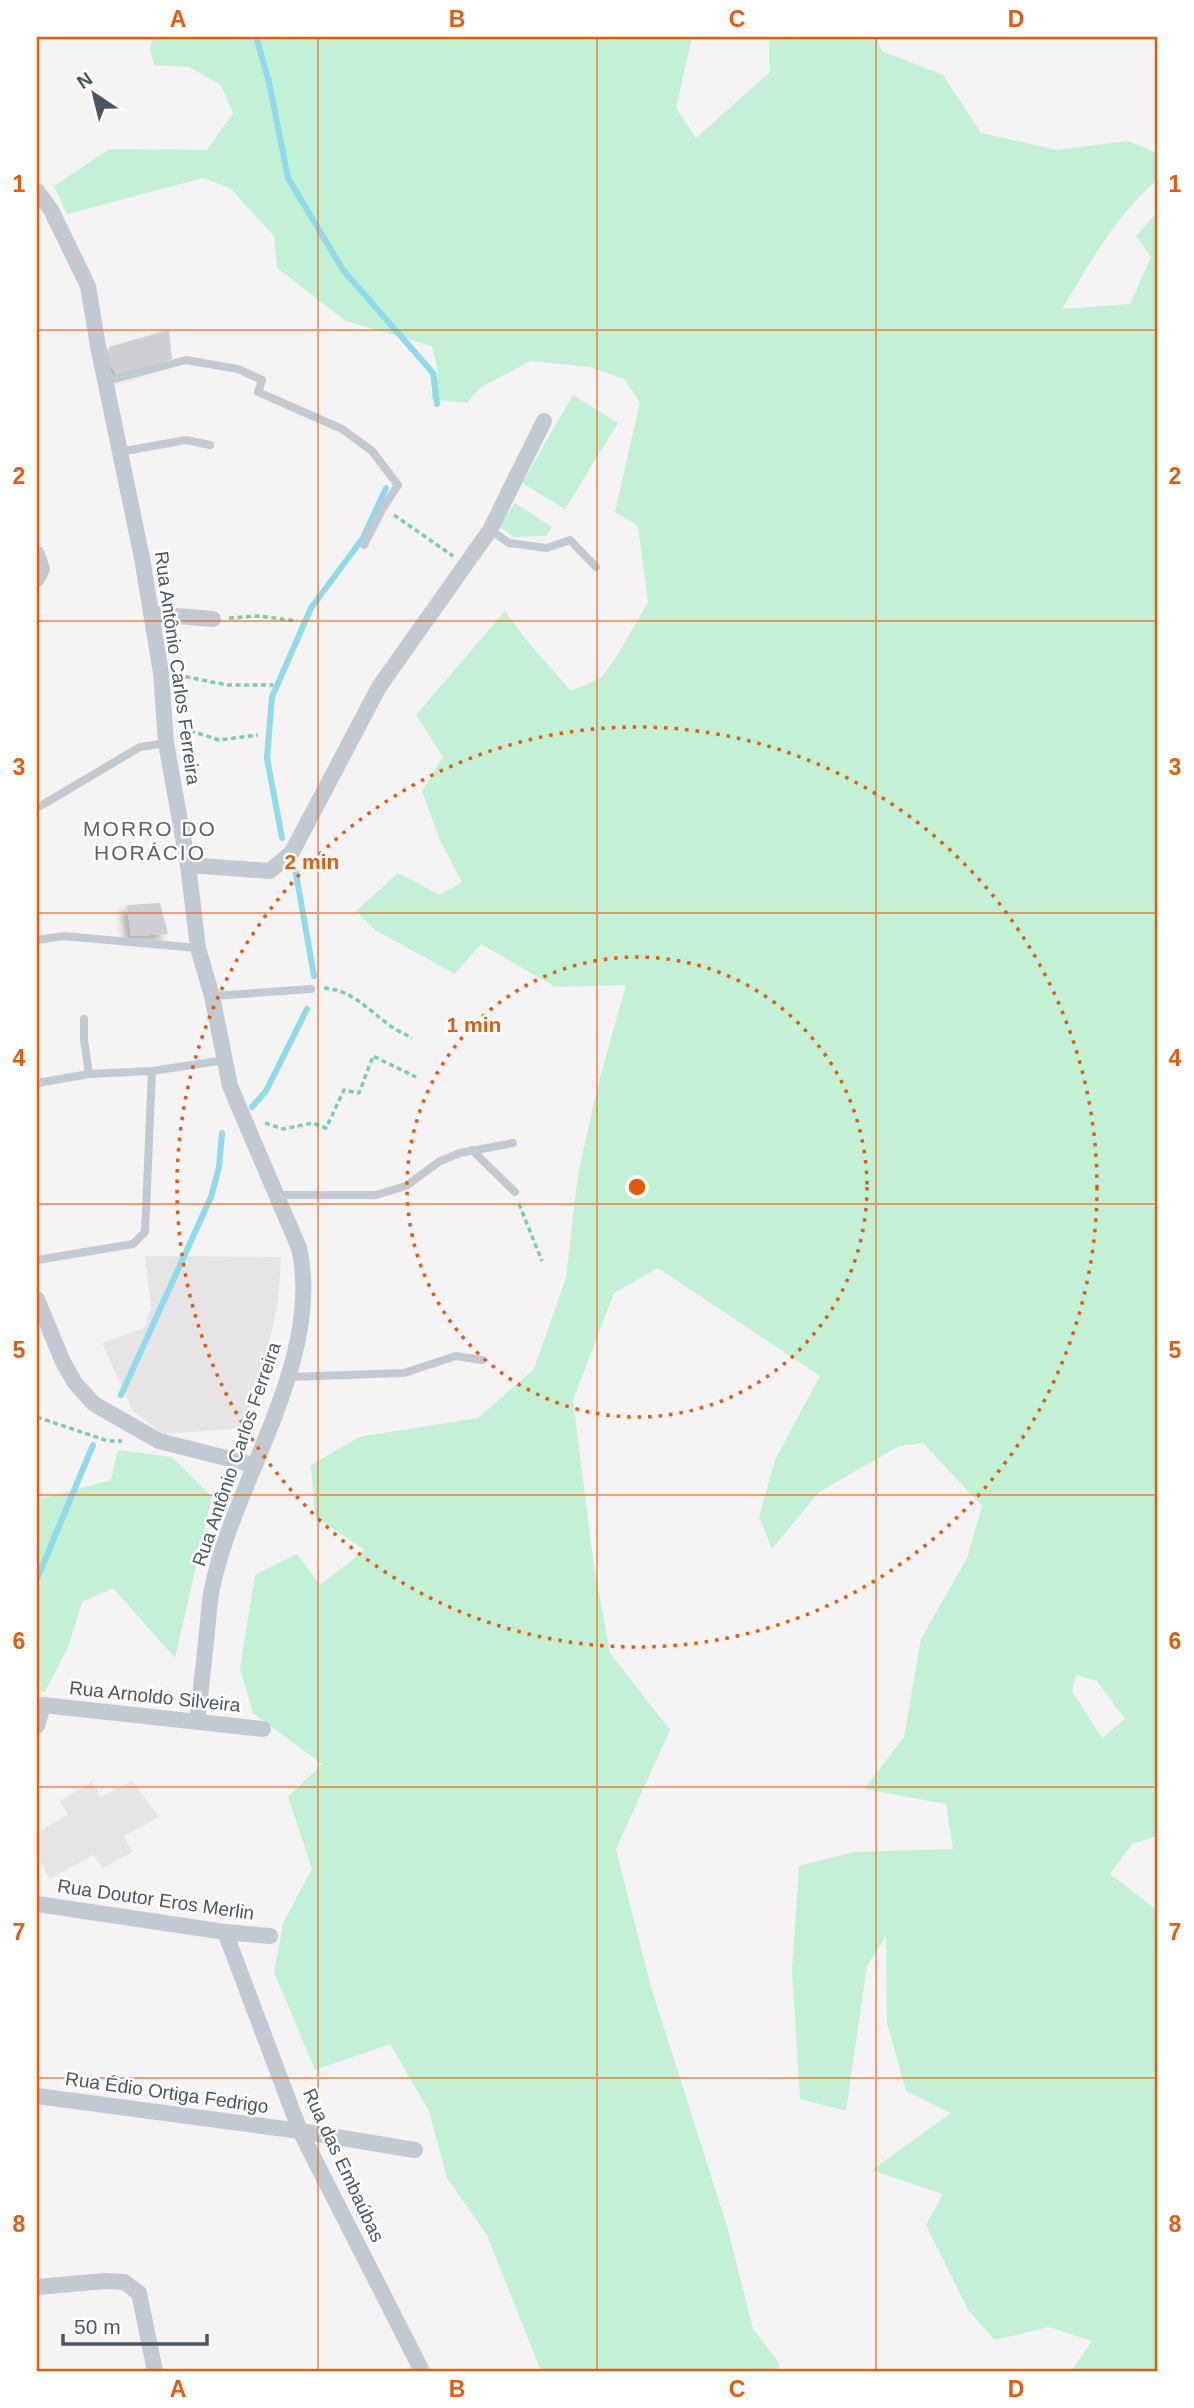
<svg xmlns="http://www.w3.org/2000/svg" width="1194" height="2408" viewBox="0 0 1194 2408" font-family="Arial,sans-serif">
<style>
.education{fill:#e6e4e5}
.green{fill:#c3f1d5;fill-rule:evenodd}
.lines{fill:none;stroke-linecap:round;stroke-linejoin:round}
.stream{stroke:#90daee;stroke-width:6}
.building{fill:#cdcfd5;filter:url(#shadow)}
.path{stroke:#7ad0a6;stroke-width:3.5;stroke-dasharray:5 3.5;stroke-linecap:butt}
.service{stroke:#c1cad2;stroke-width:8}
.minor{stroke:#c1cad2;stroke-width:16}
.grid{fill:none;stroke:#e8590c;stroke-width:2;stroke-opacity:0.55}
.ring{fill:none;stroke:#e8590c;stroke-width:3.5;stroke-dasharray:3.5 7}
.labels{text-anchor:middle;stroke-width:5;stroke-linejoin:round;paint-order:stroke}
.street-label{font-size:19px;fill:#4a5661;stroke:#fff}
.neighbourhood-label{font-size:21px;letter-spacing:2px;fill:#5f6368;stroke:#fff}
.centre{fill:#e8590c;stroke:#fff;stroke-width:3.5}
.ring-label{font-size:21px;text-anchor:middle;font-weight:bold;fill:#e8590c;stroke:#fff;stroke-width:5;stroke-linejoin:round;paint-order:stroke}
.neatline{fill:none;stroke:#e8590c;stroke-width:2.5}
.grid-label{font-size:23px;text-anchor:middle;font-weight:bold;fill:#e8590c}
</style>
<defs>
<filter id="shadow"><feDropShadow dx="-6" dy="6" stdDeviation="3.5" flood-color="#0004"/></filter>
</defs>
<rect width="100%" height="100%" fill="#f5f3f3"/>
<g class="education">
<path d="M145 1256 281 1257 278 1302 269 1343 245 1428 163 1434 133 1411 102 1343 144 1328 151 1307Z"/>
<path d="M132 1781 159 1817 124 1836 132 1852 103 1868 93 1855 50 1879 37 1857V1833L68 1814 60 1801 92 1782 101 1797Z"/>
</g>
<g class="green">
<path d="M152 37H692L676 108 696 138 770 72 769 37H876L882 51 943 75 981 133 1057 150 1128 141 1157 153V180C1116 215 1090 263 1062 309L1130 304 1151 257 1136 236 1157 212V1836L1132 1844 1110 1874 1157 1910V2371H1071L1092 2341 1049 2327 995 2340 968 2310 926 2225 943 2194 872 2170 951 2113 906 2091 887 2023 886 1936 867 1966 846 2111 800 2099 792 1971 799 1866 854 1852 953 1849 946 1804 864 1789 904 1737 921 1639 967 1558 982 1506 923 1443 899 1446 819 1492 772 1549 759 1517 775 1460 820 1376 658 1268 614 1293 573 1400 593 1559 610 1653 670 1730 616 1849 651 1987 727 2226 753 2329 779 2363 778 2371H541L487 2235 447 2178 429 2111 390 2044 315 2070 274 1972 283 1923 312 1869 288 1797 322 1764 253 1713 240 1668 255 1575 297 1554 320 1585 365 1550 315 1517 311 1465 359 1437 478 1418 534 1369 566 1278 578 1174 599 1081 626 985 555 987 481 944 455 974 375 930 356 911 398 873 440 895 462 882 440 840 422 791 443 757 416 715 505 611 527 641 571 691 601 678 619 653 648 602 638 526 615 512 640 402 624 379 590 367 530 361 480 388 467 403 431 399 438 371 432 346 346 321 277 268 274 236 230 188 203 178 67 214 54 186 109 149 207 150 233 113 221 85 189 67 154 65 150 49ZM1076 1675 1097 1681 1125 1719 1102 1738 1072 1691Z"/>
<path d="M573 395 618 423 565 509 522 483Z"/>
<path d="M515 503 552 527 546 536 514 537 499 527Z"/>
<path d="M118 1450 172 1457 212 1497 175 1658 113 1588 82 1602 68 1647 45 1692 37 1691V1500L111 1480Z"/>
</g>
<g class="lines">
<g class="stream">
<path d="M256 37 269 82 288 178 343 270 433 373 437 404"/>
<path d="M282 838 267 758 272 697 311 608 363 538 386 488"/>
<path d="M295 868 314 976"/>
<path d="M252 1107 266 1091 307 1009"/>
<path d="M121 1395 211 1197 219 1167 222 1133"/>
<path d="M37 1579 93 1445"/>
</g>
</g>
<g class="building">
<path d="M169 330 172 359 117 375 110 365 109 347Z"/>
<path d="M160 903 168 934 131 936 127 905Z"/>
</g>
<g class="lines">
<g class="path">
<path d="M394 515 453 556"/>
<path d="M229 618 259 616 297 621"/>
<path d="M177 675 227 685H273"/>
<path d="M182 728 219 740 258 735"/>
<path d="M324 988C353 990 369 1011 392 1027 398 1031 405 1034 412 1038"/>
<path d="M265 1123 283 1129 313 1123 326 1128 344 1090 359 1093 373 1056 416 1077"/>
<path d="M519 1204 542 1261"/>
<path d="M37 1417 108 1441H122"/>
</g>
<g class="service">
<path d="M106 381 186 360 238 369 262 380 258 392 342 429 372 451 398 485 383 508 364 545"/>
<path d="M119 452 186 440 210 445"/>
<path d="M490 530 509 543 547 548 570 540 596 567"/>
<path d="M37 808 140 747 166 743"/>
<path d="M37 940 63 936 198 948"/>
<path d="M212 996 311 989"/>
<path d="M84 1019V1040L89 1074"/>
<path d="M37 1083 89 1074 152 1071 225 1060"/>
<path d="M472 1150 515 1192"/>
<path d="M277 1195H376L406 1186 440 1161 460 1153 513 1143"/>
<path d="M37 1260 133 1244 145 1232 152 1071"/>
<path d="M288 1377 404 1373 456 1356 482 1360"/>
</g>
<g class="minor">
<path d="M37 191 51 210 88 286 98 346 142 558 161 673 166 743 188 865 198 948 212 996 230 1086 299 1248C324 1358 236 1478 213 1584 209 1599 209 1616 207 1631 204 1661 201 1691 197 1721"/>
<path d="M37 554 42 569 37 579"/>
<path d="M151 614 213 619"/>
<path d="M188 865 270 871 292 852 379 687 490 530 544 421"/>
<path d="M37 1299 63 1362 75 1383 94 1404 159 1441 254 1465"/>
<path d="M37 1726 43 1705 263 1729"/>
<path d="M37 1904 225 1932 270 1936"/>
<path d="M225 1932 300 2131 422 2371"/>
<path d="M37 2096 300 2131 415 2150"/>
<path d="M37 2287 105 2281 124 2282 139 2293 155 2371"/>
</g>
</g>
<path class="grid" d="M318 37V2371M597 37V2371M876 37V2371M37 330H1157M37 621H1157M37 913H1157M37 1204H1157M37 1495H1157M37 1787H1157M37 2078H1157"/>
<g class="ring">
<circle cx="637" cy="1187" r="230"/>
<circle cx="637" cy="1187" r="460"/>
</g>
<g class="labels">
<g class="street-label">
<text transform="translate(178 668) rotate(82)" y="7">Rua Antônio Carlos Ferreira</text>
<text transform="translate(236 1454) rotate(-71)" y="7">Rua Antônio Carlos Ferreira</text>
<text transform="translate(155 1696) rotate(6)" y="7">Rua Arnoldo Silveira</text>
<text transform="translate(156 1899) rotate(8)" y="7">Rua Doutor Eros Merlin</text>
<text transform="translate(167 2092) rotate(8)" y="7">Rua Édio Ortiga Fedrigo</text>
<text transform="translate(344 2165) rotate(65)" y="7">Rua das Embaúbas</text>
</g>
<g class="neighbourhood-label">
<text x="150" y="836">MORRO DO<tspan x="150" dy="24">HORÁCIO</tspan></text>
</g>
</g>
<circle cx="637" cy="1187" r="10" class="centre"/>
<g class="ring-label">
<text x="312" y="869">2 min</text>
<text x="474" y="1032">1 min</text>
</g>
<rect width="1194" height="2408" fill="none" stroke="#ffffff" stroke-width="77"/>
<g transform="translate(94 94) rotate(325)" stroke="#ffffff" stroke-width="5" paint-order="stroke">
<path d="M0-5L12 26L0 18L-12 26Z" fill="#4a5661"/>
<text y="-10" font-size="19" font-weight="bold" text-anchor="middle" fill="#4a5661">N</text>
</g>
<path d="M63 2334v10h144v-10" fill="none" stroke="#4a5661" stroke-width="3.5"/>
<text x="74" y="2334" font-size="21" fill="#4a5661" stroke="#ffffff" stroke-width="5" paint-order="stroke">50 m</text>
<rect x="38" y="38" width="1118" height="2332" class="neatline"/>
<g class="grid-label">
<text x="178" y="27">A</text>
<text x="457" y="27">B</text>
<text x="737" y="27">C</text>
<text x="1016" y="27">D</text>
<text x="19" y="192">1</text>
<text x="1175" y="192">1</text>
<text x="19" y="484">2</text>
<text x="1175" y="484">2</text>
<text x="19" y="775">3</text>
<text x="1175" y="775">3</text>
<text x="19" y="1066">4</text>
<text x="1175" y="1066">4</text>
<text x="19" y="1358">5</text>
<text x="1175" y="1358">5</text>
<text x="19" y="1649">6</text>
<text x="1175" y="1649">6</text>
<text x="19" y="1940">7</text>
<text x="1175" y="1940">7</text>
<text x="19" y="2232">8</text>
<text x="1175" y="2232">8</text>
<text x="178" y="2397">A</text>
<text x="457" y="2397">B</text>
<text x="737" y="2397">C</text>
<text x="1016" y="2397">D</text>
</g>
</svg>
